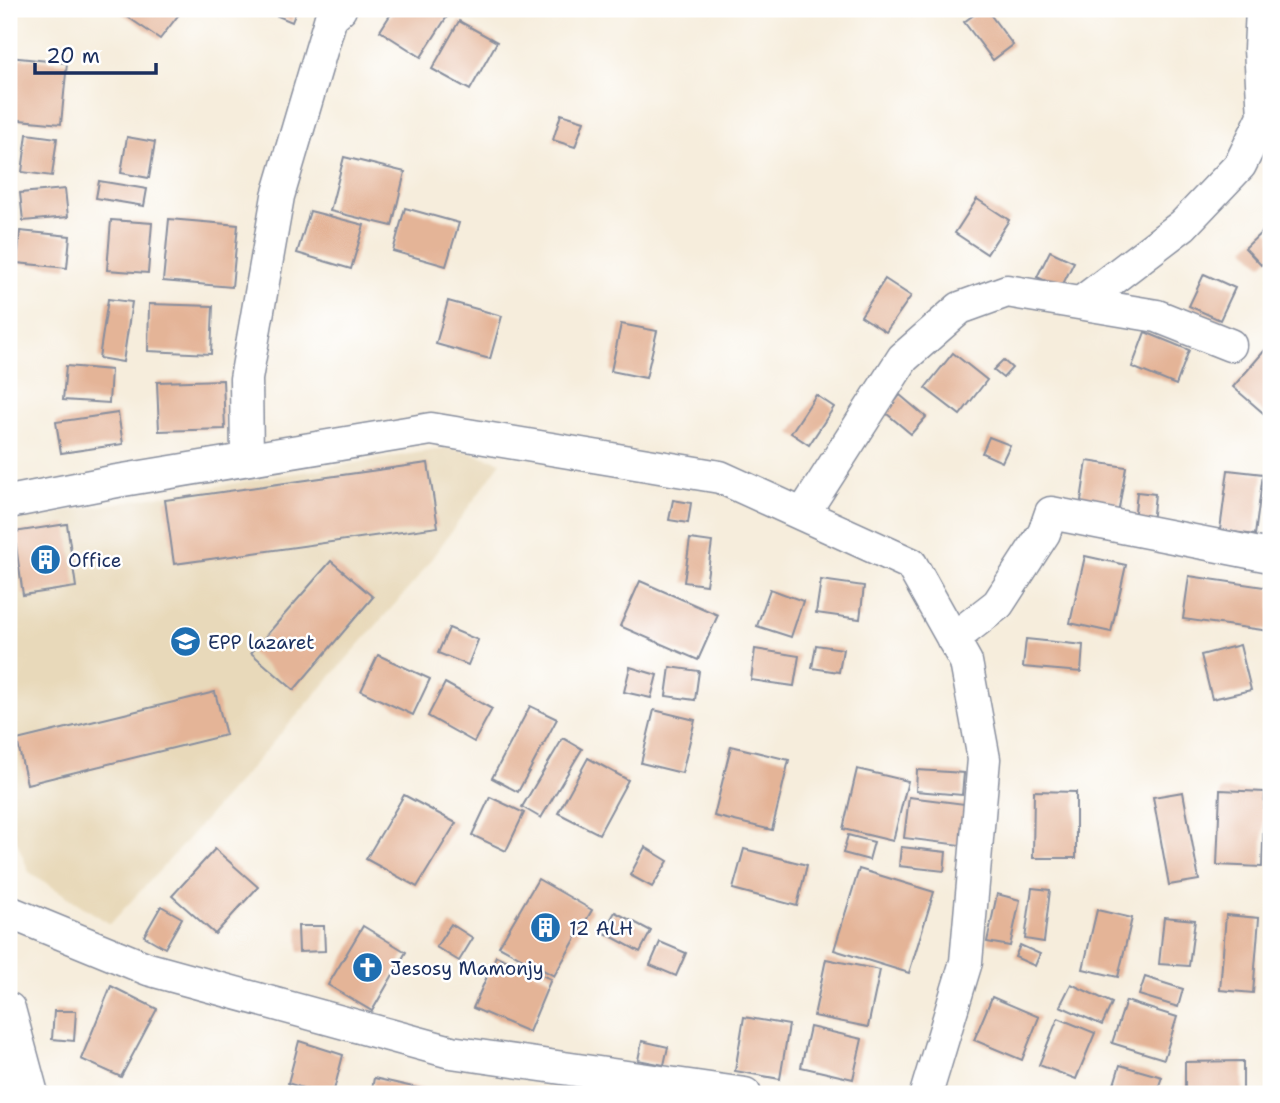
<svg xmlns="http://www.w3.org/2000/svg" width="1280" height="1103" viewBox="0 0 1280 1103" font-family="'Shantell Sans',sans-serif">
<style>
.built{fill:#e8d9ba}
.building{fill:#e4b497}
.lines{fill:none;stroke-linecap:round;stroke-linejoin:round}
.street-casing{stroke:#888e9d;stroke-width:35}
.street{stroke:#fff;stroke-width:32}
.labels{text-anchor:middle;stroke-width:5;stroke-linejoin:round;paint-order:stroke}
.poi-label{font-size:19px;fill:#1b2f5e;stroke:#fff;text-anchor:start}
</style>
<rect width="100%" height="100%" fill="#fff"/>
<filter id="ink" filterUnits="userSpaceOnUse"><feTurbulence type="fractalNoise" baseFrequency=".0143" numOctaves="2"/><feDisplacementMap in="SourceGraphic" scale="14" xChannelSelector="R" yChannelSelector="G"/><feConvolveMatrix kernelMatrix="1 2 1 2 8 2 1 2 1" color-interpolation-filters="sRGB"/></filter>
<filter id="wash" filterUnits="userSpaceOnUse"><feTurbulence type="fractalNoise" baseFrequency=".00686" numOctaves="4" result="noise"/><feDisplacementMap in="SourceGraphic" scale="28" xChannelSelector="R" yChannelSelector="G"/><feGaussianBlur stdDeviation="1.57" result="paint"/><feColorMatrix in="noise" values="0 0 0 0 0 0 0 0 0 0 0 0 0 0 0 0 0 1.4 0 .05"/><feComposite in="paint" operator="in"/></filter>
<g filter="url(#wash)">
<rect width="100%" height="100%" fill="#f6eddc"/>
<path class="built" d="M452 447 501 462 417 579 171 858 110 924 29 872 9 822V521Z"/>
<g id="blocks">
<g class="building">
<path d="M116 9H183L160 39Z"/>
<path d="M261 9H297L292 22Z"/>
<path d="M394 9H439L448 15 421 57 380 31Z"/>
<path d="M982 9H986L1013 45 993 60 964 22Z"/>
<path d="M459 21 497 42 470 90 432 69Z"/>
<path d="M9 57 67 63 61 124 9 119Z"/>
<path d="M561 114 584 121 575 147 553 140Z"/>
<path d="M27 134 57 138 52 176 22 172Z"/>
<path d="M127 137 155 142 149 178 121 173Z"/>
<path d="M344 157 405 172 392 226 330 211Z"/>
<path d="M99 181 147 189 144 206 96 198Z"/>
<path d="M65 189 68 217 23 221 20 193Z"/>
<path d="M977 199 1009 220 987 254 955 233Z"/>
<path d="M405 208 459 223 446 266 393 251Z"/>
<path d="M310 211 364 225 351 269 297 253Z"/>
<path d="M169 219 238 225 232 287 163 281Z"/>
<path d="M111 220 152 223 148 273 107 270Z"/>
<path d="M1266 228 1271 234V256L1261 265 1245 248Z"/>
<path d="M20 231 70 236 67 268 17 263Z"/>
<path d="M1050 251 1074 262 1061 288 1037 277Z"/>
<path d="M1204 274 1235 288 1220 320 1189 306Z"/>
<path d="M885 279 911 296 886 332 861 316Z"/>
<path d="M108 299 132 302 123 362 99 358Z"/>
<path d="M448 301 502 316 490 359 436 344Z"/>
<path d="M149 304 213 306 211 354 148 351Z"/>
<path d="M621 324 657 331 646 378 611 371Z"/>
<path d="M1145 332 1189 350 1176 385 1132 367Z"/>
<path d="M1265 350 1271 356V415L1269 418 1233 387Z"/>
<path d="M953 353 987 380 960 415 925 388Z"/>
<path d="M1003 360 1012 368 1003 378 993 370Z"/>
<path d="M66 366 111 370 109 403 63 400Z"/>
<path d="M223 380 225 429 159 431 157 382Z"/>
<path d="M816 395 834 407 809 445 791 433Z"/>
<path d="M900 395 926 417 911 434 886 413Z"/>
<path d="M118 413 123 444 61 453 56 422Z"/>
<path d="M989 437 1010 445 1002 462 982 453Z"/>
<path d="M1087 461 1126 467 1117 520 1079 514Z"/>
<path d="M428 463 438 527 174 564 165 500Z"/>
<path d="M1228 470 1263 474 1255 535 1220 530Z"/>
<path d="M1137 492 1155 494 1152 523 1134 521Z"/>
<path d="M673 500 691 503 688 523 669 520Z"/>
<path d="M67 524 76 587 23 595 14 532Z"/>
<path d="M690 539 712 542 706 585 684 582Z"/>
<path d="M1085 556 1126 565 1111 632 1070 623Z"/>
<path d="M331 561 373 597 294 690 251 653Z"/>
<path d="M1189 576 1271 588 1270 631 1183 619Z"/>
<path d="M821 580 864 586 860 619 816 613Z"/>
<path d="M640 581 718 615 698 660 620 626Z"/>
<path d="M770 589 803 601 791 637 757 626Z"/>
<path d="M449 628 478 640 468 665 438 653Z"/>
<path d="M1026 639 1083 645 1081 672 1023 667Z"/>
<path d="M816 645 843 649 839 672 812 668Z"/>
<path d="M1240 645 1251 690 1212 699 1201 655Z"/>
<path d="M755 649 799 656 794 686 751 680Z"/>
<path d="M378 655 430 679 413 715 361 691Z"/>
<path d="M630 667 657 675 651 698 624 692Z"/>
<path d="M670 667 699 671 695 700 666 696Z"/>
<path d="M445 683 492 709 474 742 428 716Z"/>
<path d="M215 692 226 735 27 784 17 740Z"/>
<path d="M530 706 557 719 518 792 492 778Z"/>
<path d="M654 710 695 720 682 773 641 763Z"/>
<path d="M563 738 582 749 541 818 522 807Z"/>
<path d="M731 746 789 760 772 830 714 816Z"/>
<path d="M588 758 628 780 599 834 558 813Z"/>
<path d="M857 769 908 781 893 841 843 829Z"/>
<path d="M917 770 964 773 962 795 916 791Z"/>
<path d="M1220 790 1265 792 1262 867 1217 865Z"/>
<path d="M1034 791 1076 792V858H1033Z"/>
<path d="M1183 792 1199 880 1169 885 1153 797Z"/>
<path d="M404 795 456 823 417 887 366 859Z"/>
<path d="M490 797 524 813 506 851 472 835Z"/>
<path d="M909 797 973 805 968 846 904 838Z"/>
<path d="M848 835 874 842 869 860 843 853Z"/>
<path d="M645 847 668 861 652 887 630 875Z"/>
<path d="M901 847 946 852 944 871 899 866Z"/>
<path d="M215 849 258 887 215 934 172 896Z"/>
<path d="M744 849 807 865 797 906 733 889Z"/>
<path d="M859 869 934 892 909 973 834 950Z"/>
<path d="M538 879 592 910 554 976 499 946Z"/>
<path d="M1032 888 1050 890 1044 942 1025 939Z"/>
<path d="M997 894 1020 900 1010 946 987 942Z"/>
<path d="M161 906 182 918 165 948 144 936Z"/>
<path d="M1097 910 1132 918 1118 977 1083 969Z"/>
<path d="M615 912 651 931 640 952 603 932Z"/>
<path d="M1226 915 1259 918 1253 993 1220 990Z"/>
<path d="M1164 917 1195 920 1189 966 1159 964Z"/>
<path d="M451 924 473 938 459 961 436 947Z"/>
<path d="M298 926H324L325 951 299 952Z"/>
<path d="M363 926 406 952 372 1011 328 985Z"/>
<path d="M660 942 686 953 676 976 650 965Z"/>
<path d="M1020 945 1040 954 1035 966 1015 957Z"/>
<path d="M496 956 551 979 529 1032 473 1008Z"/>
<path d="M826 959 880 970 868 1027 814 1016Z"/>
<path d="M1145 977 1183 989 1178 1007 1139 995Z"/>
<path d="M1071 984 1112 1003 1102 1025 1060 1006Z"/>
<path d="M111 986 157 1009 121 1077 81 1059Z"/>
<path d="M992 997 1039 1017 1022 1060 974 1040Z"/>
<path d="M1126 1001 1177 1017 1164 1059 1112 1043Z"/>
<path d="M54 1011H76L74 1041 52 1039Z"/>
<path d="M744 1017 789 1025 780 1079 735 1071Z"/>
<path d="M1058 1018 1095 1033 1076 1079 1039 1065Z"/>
<path d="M810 1027 862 1039 853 1079 801 1067Z"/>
<path d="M299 1041 343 1055 333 1094H320L288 1083Z"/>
<path d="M642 1041 668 1047 664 1065 638 1060Z"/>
<path d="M1243 1061V1094H1185V1062Z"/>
<path d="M1120 1065 1162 1077 1156 1094H1111Z"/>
<path d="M374 1078 426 1090 425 1094H371Z"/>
</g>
</g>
</g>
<g filter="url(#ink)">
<use href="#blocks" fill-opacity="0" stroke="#888e9d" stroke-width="2"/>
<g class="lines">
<defs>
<g id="street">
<path d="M1082 302 1183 225 1240 165 1264 116 1260 49 1262 9"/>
<path d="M247 459 246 379 278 196 331 17 340 9"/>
<path d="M9 502 117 481 431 429 720 477 911 564 966 662 984 759 966 962 926 1094"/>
<path d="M803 514 903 358 960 308 1007 291 1157 316 1230 345"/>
<path d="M953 639 998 604 1044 533 1051 513 1270 556"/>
<path d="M9 912 148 969 451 1052 745 1094"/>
<path d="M9 1009 32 1094"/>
</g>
</defs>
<use href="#street" class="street-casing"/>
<use href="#street" class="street"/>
</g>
</g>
<defs>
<symbol id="building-disc" viewBox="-11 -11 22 22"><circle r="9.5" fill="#1f6fb2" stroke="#fff"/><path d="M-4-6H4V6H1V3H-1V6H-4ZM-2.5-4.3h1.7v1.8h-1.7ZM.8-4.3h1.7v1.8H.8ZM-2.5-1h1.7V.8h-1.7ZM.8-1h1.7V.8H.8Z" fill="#fff"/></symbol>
<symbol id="school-disc" viewBox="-11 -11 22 22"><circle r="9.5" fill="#1f6fb2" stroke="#fff"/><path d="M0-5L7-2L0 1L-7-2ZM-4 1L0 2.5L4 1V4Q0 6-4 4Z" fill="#fff"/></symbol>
<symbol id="church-disc" viewBox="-11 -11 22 22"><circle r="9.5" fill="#1f6fb2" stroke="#fff"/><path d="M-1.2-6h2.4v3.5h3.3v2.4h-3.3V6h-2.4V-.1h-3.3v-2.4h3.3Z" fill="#fff"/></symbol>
</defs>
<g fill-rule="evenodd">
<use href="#building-disc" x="28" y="542" width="35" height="35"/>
<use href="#school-disc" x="168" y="624" width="35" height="35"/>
<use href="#building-disc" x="528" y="910" width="35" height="35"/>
<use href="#church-disc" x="350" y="950" width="35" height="35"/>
</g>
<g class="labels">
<g class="poi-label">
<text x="68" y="567">Office</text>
<text x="208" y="649">EPP lazaret</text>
<text x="569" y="935">12 ALH</text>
<text x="390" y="975">Jesosy Mamonjy</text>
</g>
</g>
<rect width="1280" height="1103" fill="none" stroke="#fff" stroke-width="35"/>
<path d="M35 63v10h121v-10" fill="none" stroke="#1b2f5e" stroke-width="3.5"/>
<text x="46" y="63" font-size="21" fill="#1b2f5e" stroke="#ffffff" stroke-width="5" paint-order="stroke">20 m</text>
</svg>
